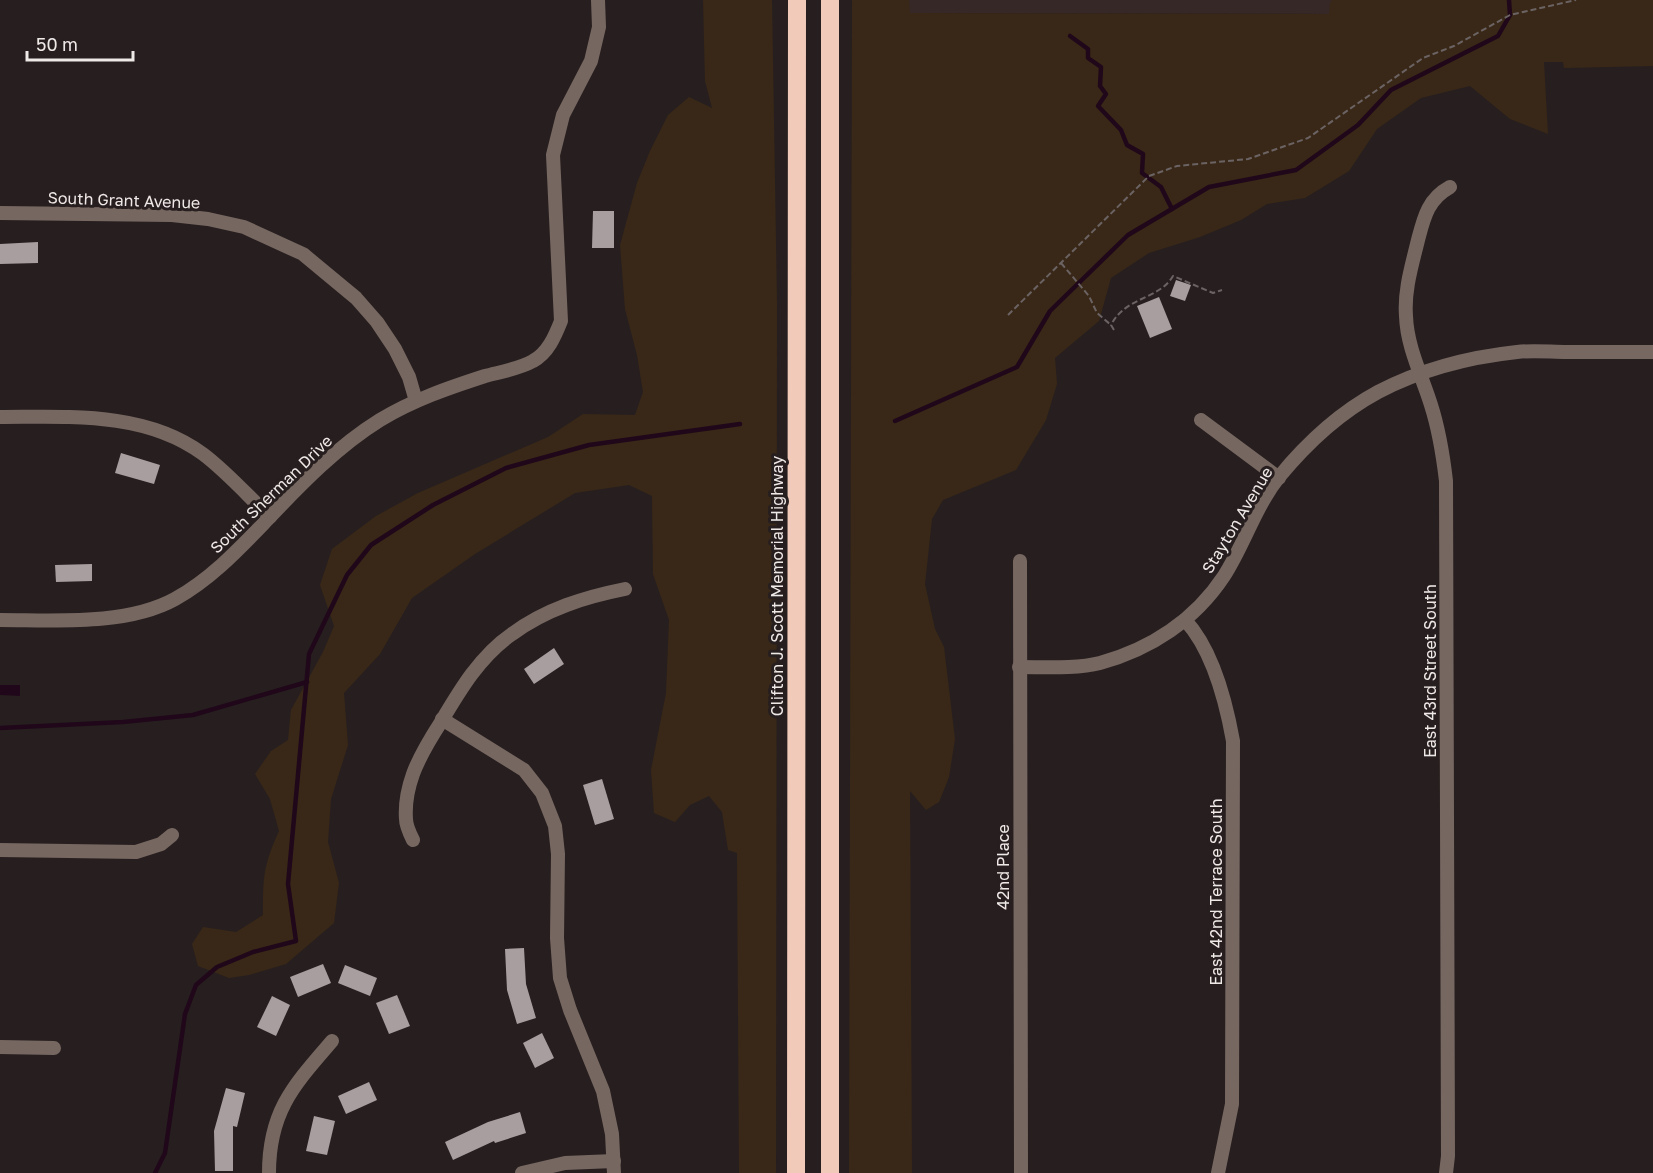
<svg xmlns="http://www.w3.org/2000/svg" width="1653" height="1173" viewBox="0 0 1653 1173" font-family="'Golos Text',sans-serif">
<style>
.built{fill:#362827}
.green{fill:#392817}
.water{fill:#20081a}
.lines{fill:none;stroke-linecap:round;stroke-linejoin:round}
.stream{stroke:#20081a;stroke-width:4.5}
.building{fill:#a89ea0}
.path{stroke:#6b6363;stroke-width:2;stroke-dasharray:6 3;stroke-linecap:butt}
.minor{stroke:#776761;stroke-width:14}
.highway{stroke:#f2caba;stroke-width:18}
.labels{text-anchor:middle;stroke-width:6;stroke-linejoin:round;paint-order:stroke}
.street-label{font-size:16px;fill:#eee8e7;stroke:#271f1f}
</style>
<rect width="100%" height="100%" fill="#271f1f"/>
<path class="built" d="M909 0H1340L1329 14 909 13Z"/>
<g class="green">
<path d="M703 0H772L777 304 776 1173H739L737 853 728 850 722 812 709 796 690 805 675 822 654 813 651 770 666 693 669 620 653 574 652 496 629 485 575 493 475 554 412 598 380 654 344 693 348 745 331 799 328 842 339 883 334 923 286 964 249 975 229 978 198 966 192 944 203 927 236 932 263 915C263 878 263 866 279 831L270 799 255 774 271 751 288 740 291 710 323 652 334 626 320 585 332 549 376 516 418 493 548 437 583 414 635 415 643 392 637 355 625 309 620 245 637 183 650 151 668 115 689 97 712 108 705 81Z"/>
<path d="M852 0H909L910 13 1329 14 1330 3 1332 0H1653V66L1564 68 1563 62H1544L1548 134 1510 119 1470 86 1421 98 1377 129 1349 171 1305 198 1267 204 1241 220 1200 237 1149 253 1111 278 1099 321 1055 358 1057 384 1046 420 1016 470 943 500 932 519 925 584 935 629 944 647 955 739 949 777 939 802 926 810 910 791 912 1173H849Z"/>
</g>
<path class="water" d="M0 685H20V696L0 695Z"/>
<g class="lines">
<g class="stream">
<path d="M1070 36 1088 49V58L1101 67 1100 86 1106 94 1098 106 1121 130 1127 145 1143 154 1142 173 1161 187 1172 209"/>
<path d="M895 421 1017 367 1050 311 1128 235 1209 187 1296 170 1358 125 1391 90 1498 36 1510 15 1509 0"/>
<path d="M0 728 123 722 193 715 307 682"/>
<path d="M155 1173 165 1153 185 1014 196 985 217 967 253 952 296 941 288 884 309 654 347 575 371 545 433 505 506 468 589 445 740 424"/>
</g>
</g>
<g class="building">
<path d="M593 211H614V248H592Z"/>
<path d="M38 242V263L0 264V244Z"/>
<path d="M1176 280 1191 285 1185 301 1170 296Z"/>
<path d="M1159 297 1172 329 1150 338 1137 306Z"/>
<path d="M121 453 160 465 154 484 115 473Z"/>
<path d="M92 564V581L56 582 55 565Z"/>
<path d="M554 648 564 664 534 684 524 669Z"/>
<path d="M602 779 614 819 595 825 583 785Z"/>
<path d="M524 948 526 984 536 1018 517 1024 507 990 505 949Z"/>
<path d="M323 964 331 983 298 997 290 977Z"/>
<path d="M345 965 377 978 370 996 338 983Z"/>
<path d="M397 995 410 1026 389 1034 376 1003Z"/>
<path d="M272 996 290 1005 276 1036 257 1027Z"/>
<path d="M542 1033 554 1058 535 1068 523 1043Z"/>
<path d="M369 1082 377 1100 346 1114 338 1096Z"/>
<path d="M226 1088 245 1093 237 1127 233 1126V1171H215L214 1131Z"/>
<path d="M520 1112 526 1133 495 1143 494 1141 453 1160 445 1142 488 1122Z"/>
<path d="M314 1116 335 1121 327 1155 306 1151Z"/>
</g>
<g class="lines">
<g class="path">
<path d="M1061 263 1089 296 1097 313 1111 325"/>
<path d="M1008 315 1149 176 1177 166 1248 159 1308 138 1423 58 1454 46 1510 15 1576 0"/>
<path d="M1114 330 1111 325C1126 296 1159 300 1173 276L1213 293 1222 290"/>
</g>
<g class="minor">
<path d="M0 213 172 215 208 219 244 227 303 254 356 298 377 322 395 349 409 377 416 401"/>
<path d="M0 417C68 417 145 411 203 454 227 472 248 496 270 517"/>
<path d="M1201 420 1279 478"/>
<path d="M1020 561 1021 1173"/>
<path d="M0 620C54 620 126 626 175 599 211 579 239 549 268 519 301 484 338 446 380 420 413 400 448 388 485 376 500 372 519 369 533 361 548 353 555 336 561 321L553 155 563 115 591 61 599 27 598 0"/>
<path d="M1185 620C1212 649 1226 702 1233 741L1232 1104 1218 1173"/>
<path d="M1019 667C1044 667 1077 669 1100 663 1151 649 1195 620 1224 576 1244 545 1255 507 1279 477 1306 444 1341 412 1378 392 1420 370 1470 357 1517 352 1533 350 1551 352 1567 352 1596 352 1624 352 1653 352"/>
<path d="M442 719 524 770 542 793 555 826 558 854 557 938 560 978 570 1010 603 1091 612 1134 614 1173"/>
<path d="M413 840C410 834 406 826 406 819 405 805 408 788 413 774 420 755 430 739 441 722 460 690 480 656 512 634 546 609 585 597 625 589"/>
<path d="M0 850 136 852 161 844 172 835"/>
<path d="M0 1047 54 1048"/>
<path d="M269 1173C269 1111 294 1085 332 1041"/>
<path d="M522 1173 565 1163 614 1161"/>
<path d="M1446 1173 1448 1156 1446 481C1443 455 1439 430 1431 405 1422 376 1407 347 1406 316 1404 290 1412 265 1418 240 1424 217 1428 199 1450 187"/>
</g>
<g class="highway">
<path d="M796 1173 797 0"/>
<path d="M830 1173V0"/>
</g>
</g>
<g class="labels">
<g class="street-label">
<text transform="translate(124 200) rotate(2)" y="6">South Grant Avenue</text>
<text transform="translate(271 494) rotate(-44)" y="6">South Sherman Drive</text>
<text transform="translate(1237 520) rotate(-59)" y="6">Stayton Avenue</text>
<text transform="translate(777 586) rotate(-90)" y="6">Clifton J. Scott Memorial Highway</text>
<text transform="translate(1430 671) rotate(-90)" y="6">East 43rd Street South</text>
<text transform="translate(1003 867) rotate(-90)" y="6">42nd Place</text>
<text transform="translate(1216 892) rotate(-90)" y="6">East 42nd Terrace South</text>
</g>
</g>
<path d="M27 51v9h106v-9" fill="none" stroke="#eee8e7" stroke-width="3"/>
<text x="36" y="51" font-size="18" fill="#eee8e7" stroke="#271f1f" stroke-width="4.5" paint-order="stroke">50 m</text>
</svg>
